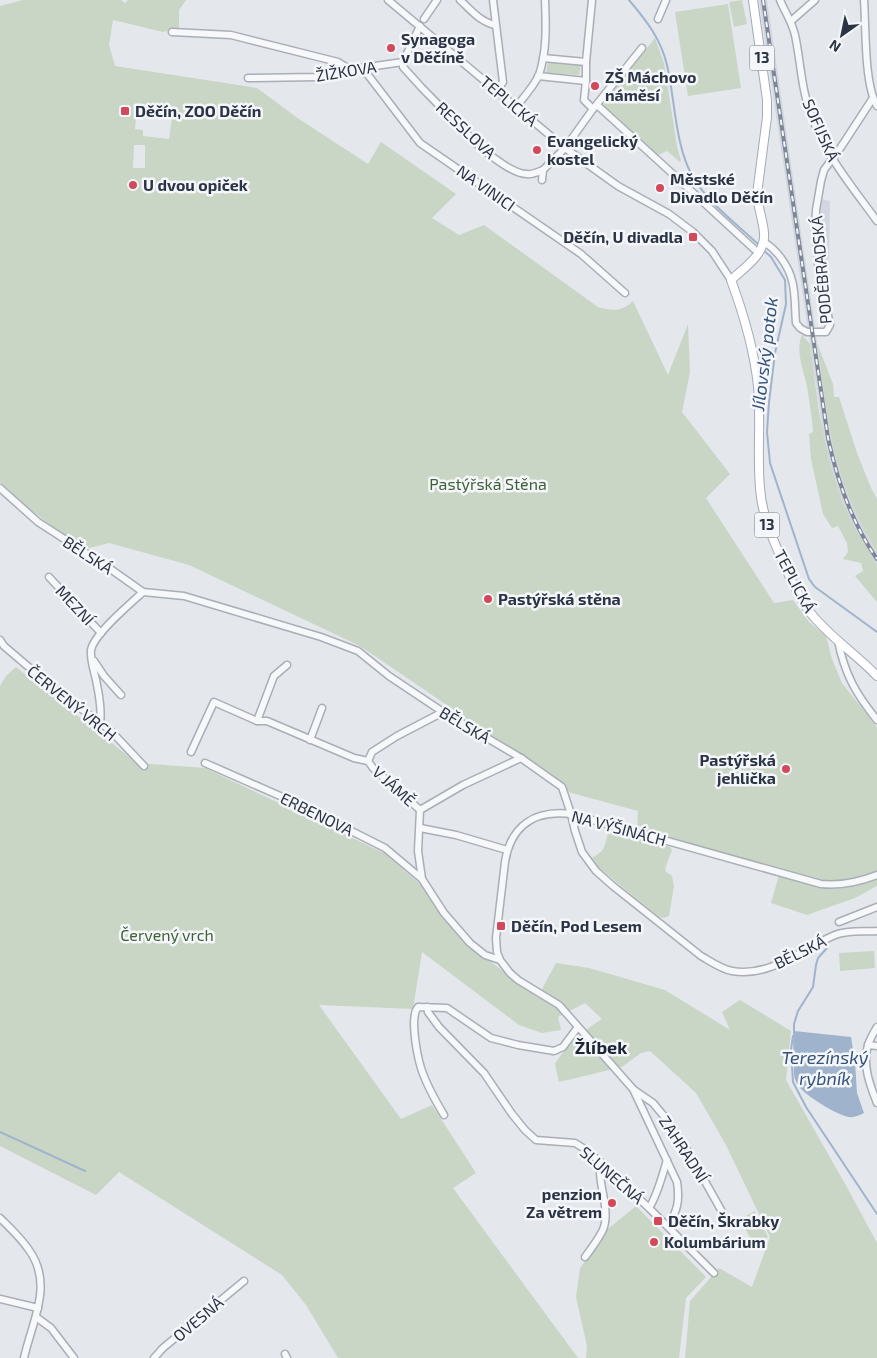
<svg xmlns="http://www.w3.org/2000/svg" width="877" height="1358" viewBox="0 0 877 1358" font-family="'Exo 2',sans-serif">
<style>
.built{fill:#d2d6de}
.green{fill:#c9d6c5;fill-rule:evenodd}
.water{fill:#9fb4cc}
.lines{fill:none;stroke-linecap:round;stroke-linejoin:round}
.stream{stroke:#9fb4cc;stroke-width:2}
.minor-casing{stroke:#a9aeb7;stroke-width:9}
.major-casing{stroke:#a3abb8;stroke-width:10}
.minor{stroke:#f7f8fa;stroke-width:6}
.major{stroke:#fff;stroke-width:8}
.rail-casing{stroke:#7d8696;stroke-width:4}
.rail{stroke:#f4f6f9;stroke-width:2;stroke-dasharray:5.5;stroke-linecap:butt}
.poi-dot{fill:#d1495b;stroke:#f4f6f9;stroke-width:2}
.labels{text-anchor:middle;stroke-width:5;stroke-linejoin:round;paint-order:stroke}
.shield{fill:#f4f6f9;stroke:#676e7b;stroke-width:1}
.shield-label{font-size:15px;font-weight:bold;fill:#2b3445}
.poi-label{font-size:16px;font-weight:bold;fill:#2b3445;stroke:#f4f6f9;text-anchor:start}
.street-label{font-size:16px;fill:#2b3445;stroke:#f4f6f9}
.park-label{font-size:16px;fill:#3f6138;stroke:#f4f6f9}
.water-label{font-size:18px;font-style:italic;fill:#34527a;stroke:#f4f6f9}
.neighbourhood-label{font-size:18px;font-weight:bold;fill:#1d2536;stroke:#f4f6f9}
</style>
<rect width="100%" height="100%" fill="#e4e7ec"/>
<g class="built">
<path d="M759 0H767L831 437 869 539 877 552V565L862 542 842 501 829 460 824 438Z"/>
<path d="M821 199 830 201 829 259 822 260 820 216Z"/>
</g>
<g class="green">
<path d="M23 0H121L125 3 128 0H186L179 10V28L163 32 113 20 109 45 115 66 257 88 299 119 368 164 381 142 456 194 432 218 459 235 484 225 598 307C612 311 622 312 633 301L668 375 688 324 690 372 682 412 730 474 706 498 774 603 793 600 809 622 826 636 832 659 842 683 877 727V886L855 898 807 915 771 903 781 868 637 830 638 811 568 792 566 786 360 646 189 565 109 543 89 548 60 532 27 507 0 482V6ZM146 114 172 118 169 139 143 136V130L135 129 136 118 145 119ZM134 145H145V168H133Z"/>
<path d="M742 0 747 24 734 27 729 2Z"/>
<path d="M728 4 741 88 688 96 675 12Z"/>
<path d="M655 38 664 63 677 146 681 161 680 162 667 151 658 155 604 107V102Z"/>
<path d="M548 61 581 65 579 75 546 73Z"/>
<path d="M802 335 810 344 819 412 829 460 842 501 855 528 877 565V602L855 576 863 571 861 563 843 559 848 552 847 543 838 526 832 528 823 514 811 459 809 434 813 432C812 419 810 406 808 393 806 374 794 353 802 335Z"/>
<path d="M817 343 833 384 834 397H839L857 453 871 488 877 499V552C859 522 845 491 836 457 826 420 823 381 817 343Z"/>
<path d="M16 667 137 763 205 768 384 853 421 885 457 932 477 951 538 998 544 985 556 963 589 968 665 990 730 1030 722 1012 740 1000 791 1031 786 1080 848 1189 877 1243V1358H685L690 1301 719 1268 752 1287 770 1237 726 1145 696 1093 650 1051 641 1053 622 1067 559 1082 555 1064C567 1044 583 1031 602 1019L585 1003 558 1017 561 1030 542 1033 519 1025 422 952 413 1009 319 1005 401 1119 432 1105 476 1173 453 1188 578 1358H338L306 1305 282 1275 119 1172 96 1195 0 1146V686L6 676Z"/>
<path d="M611 829 670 847 672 850 666 866 665 871 672 876 674 886 669 916 663 918 658 916 598 867 592 858C596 855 601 853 603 849 607 842 606 835 611 829Z"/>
<path d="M874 951 875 968 840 971 839 953Z"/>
<path d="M636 1206 706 1277 686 1298 679 1358H586L587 1346 576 1297 580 1268 608 1229Z"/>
<path d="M755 1211 768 1237 754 1245 740 1219Z"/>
</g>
<path class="water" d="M794 1031 851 1037 855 1062 857 1093 864 1113C859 1115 854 1118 849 1117 837 1115 810 1098 801 1089 797 1085 795 1080 794 1075L793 1033Z"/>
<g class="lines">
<g class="stream">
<path d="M629 0C646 20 661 39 667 65 675 99 675 147 693 177 708 203 737 224 759 245"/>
<path d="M762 249 771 257 785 280 786 304 775 353 769 402 767 432 770 463 809 579 815 587 877 632"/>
<path d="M794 1032V1024L798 1011 813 987 816 965 818 958 827 948"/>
<path d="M793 1036 791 1050 793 1082 806 1107 877 1214"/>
<path d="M0 1132 85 1171"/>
</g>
<defs>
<g id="minor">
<path d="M388 0 565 148 618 186 669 214 693 232 712 251 731 280"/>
<path d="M460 0C471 10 480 22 495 25"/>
<path d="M493 0 503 82 497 91"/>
<path d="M592 0 586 62V81L584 100 593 109"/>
<path d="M780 0C785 12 792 22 795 35 801 63 801 90 812 117 826 156 853 188 877 221"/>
<path d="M864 0C866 27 864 84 877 106"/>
<path d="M424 19 437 0"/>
<path d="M658 19 666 0"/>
<path d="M791 21 815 0"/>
<path d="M172 32 231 35 338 62 351 70"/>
<path d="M543 58 586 62"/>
<path d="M403 62V67L422 88 482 149C493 157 513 174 527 174 532 175 538 172 543 170"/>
<path d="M361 68 368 75 420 143 581 254 625 293"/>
<path d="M538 76 586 81"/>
<path d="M248 78 316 77 361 68 403 62 420 26"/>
<path d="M597 105 663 165 754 249"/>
<path d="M516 107C524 97 534 86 539 75 547 51 546 25 545 0"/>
<path d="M542 180 543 170 565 148 593 109 642 48"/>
<path d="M764 242C772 247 776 251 781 258 797 279 794 298 796 323L800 328 807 332H826L830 325 819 273 815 229 816 210 821 181 824 170 841 147 873 98"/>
<path d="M0 488 38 522 109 568 143 592 184 596 321 637 358 651 389 676 443 712 521 758 562 787 571 814 575 831 582 852 596 871 613 886 701 956C710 961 721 969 732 971 769 978 802 949 835 935 847 930 864 932 877 931"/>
<path d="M49 577 101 633"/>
<path d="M0 640 4 646 52 687 110 730 144 766"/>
<path d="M838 641C845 675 856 694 877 720"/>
<path d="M94 661 104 676 121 695"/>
<path d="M257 721 274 676 287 665"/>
<path d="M100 723C102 710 99 694 96 680 94 671 90 659 91 650 94 634 130 604 143 592"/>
<path d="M310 740 322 708"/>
<path d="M191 752 214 702 257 721H267L354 758 368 761 373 768 420 810 418 851 422 879 444 913 470 943 485 955 500 960"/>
<path d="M368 761 372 752 397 736 443 712"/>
<path d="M205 763 296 803 385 848 422 879"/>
<path d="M420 810 463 785 521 758"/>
<path d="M420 828 456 835 507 850"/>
<path d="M839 922 877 907"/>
<path d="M427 1007 428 1012 439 1027 484 1073 512 1114 525 1130 536 1140 575 1143 588 1151 649 1208 714 1273"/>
<path d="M877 1027C874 1032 870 1039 868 1045 862 1065 870 1085 877 1103"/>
<path d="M868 1045 877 1046"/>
<path d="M634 1090 653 1103 668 1121 689 1153 725 1217"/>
<path d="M444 1115C435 1100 426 1084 421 1068 417 1055 412 1027 415 1014 415 1011 417 1009 418 1007L447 1008 491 1038 518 1045 554 1051 563 1047 578 1027"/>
<path d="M649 1208C658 1194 662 1176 667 1160"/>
<path d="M0 1218C10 1228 21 1238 29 1250 54 1285 32 1321 24 1358"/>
<path d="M669 1227C677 1209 680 1202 677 1182L633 1089 559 1005 518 980 510 973 500 960 497 952 496 938 505 862C511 825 535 810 571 814L821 884C841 886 859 882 877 875"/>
<path d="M585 1257C591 1249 601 1236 604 1227 610 1207 597 1182 600 1161"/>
<path d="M0 1299 38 1308"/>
<path d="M36 1317 51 1328 74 1358"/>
<path d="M285 1354 287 1358"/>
<path d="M154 1358 163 1348 244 1281"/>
</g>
<path id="major" d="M753 0 767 100V117L757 194C758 208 763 220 764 233 766 254 744 268 731 280 744 315 754 349 758 386 761 420 757 454 760 488 762 518 775 544 787 571 793 584 799 598 809 611 828 636 855 653 877 676"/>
</defs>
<use href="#minor" class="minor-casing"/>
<use href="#major" class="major-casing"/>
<use href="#minor" class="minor"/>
<use href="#major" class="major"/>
<defs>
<path id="rail" d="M763 0 828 438C837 480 852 523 877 559"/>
</defs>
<use href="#rail" class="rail-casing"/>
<use href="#rail" class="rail"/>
</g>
<g class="poi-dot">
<circle cx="391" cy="48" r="5"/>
<circle cx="595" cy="86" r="5"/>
<rect x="120" y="106" width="10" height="10" rx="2.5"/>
<circle cx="537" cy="150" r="5"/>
<circle cx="133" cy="185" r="5"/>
<circle cx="660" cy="188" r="5"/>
<rect x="688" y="232" width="10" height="10" rx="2.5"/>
<circle cx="488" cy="599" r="5"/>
<circle cx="786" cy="769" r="5"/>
<rect x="496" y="921" width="10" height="10" rx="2.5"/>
<circle cx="612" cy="1203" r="5"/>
<rect x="653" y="1216" width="10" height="10" rx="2.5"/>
<circle cx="654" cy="1242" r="5"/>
</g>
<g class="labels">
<g class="shield">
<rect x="749.5" y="45.5" width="25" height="25" rx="4"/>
<rect x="754.5" y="512.5" width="25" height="25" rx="4"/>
</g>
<g class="shield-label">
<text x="762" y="63">13</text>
<text x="767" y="530">13</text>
</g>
<g class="poi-label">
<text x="401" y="45">Synagoga<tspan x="401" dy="18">v Děčíně</tspan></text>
<text x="605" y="83">ZŠ Máchovo<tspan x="605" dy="18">náměsí</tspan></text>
<text x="135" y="117">Děčín, ZOO Děčín</text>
<text x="547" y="147">Evangelický<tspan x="547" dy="18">kostel</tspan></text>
<text x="670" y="185">Městské<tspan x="670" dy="18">Divadlo Děčín</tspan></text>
<text x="143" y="191">U dvou opiček</text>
<text x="683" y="243" text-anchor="end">Děčín, U divadla</text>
<text x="498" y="605">Pastýřská stěna</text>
<text x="776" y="766" text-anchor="end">Pastýřská<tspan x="776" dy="18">jehlička</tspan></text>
<text x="511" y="932">Děčín, Pod Lesem</text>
<text x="602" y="1200" text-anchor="end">penzion<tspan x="602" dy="18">Za větrem</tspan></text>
<text x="668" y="1227">Děčín, Škrabky</text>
<text x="664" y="1248">Kolumbárium</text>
</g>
<g class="street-label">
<text transform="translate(346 71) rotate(-9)" y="6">ŽIŽKOVA</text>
<text transform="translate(509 101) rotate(40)" y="6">TEPLICKÁ</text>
<text transform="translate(466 130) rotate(43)" y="6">RESSLOVA</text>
<text transform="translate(821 130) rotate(66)" y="6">SOFIJSKÁ</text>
<text transform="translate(486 188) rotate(35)" y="6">NA VINICI</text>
<text transform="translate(821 270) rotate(-95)" y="6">PODĚBRADSKÁ</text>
<text transform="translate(88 555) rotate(33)" y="6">BĚLSKÁ</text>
<text transform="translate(795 581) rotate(62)" y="6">TEPLICKÁ</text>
<text transform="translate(75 605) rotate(47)" y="6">MEZNÍ</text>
<text transform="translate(72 703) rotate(39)" y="6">ČERVENÝ VRCH</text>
<text transform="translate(465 725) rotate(31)" y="6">BĚLSKÁ</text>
<text transform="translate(394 786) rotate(42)" y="6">V JÁMĚ</text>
<text transform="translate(317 814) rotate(26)" y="6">ERBENOVA</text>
<text transform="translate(619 828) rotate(15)" y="6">NA VÝŠINÁCH</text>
<text transform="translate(800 952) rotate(-26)" y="6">BĚLSKÁ</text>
<text transform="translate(684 1149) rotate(57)" y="6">ZAHRADNÍ</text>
<text transform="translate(612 1175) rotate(41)" y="6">SLUNEČNÁ</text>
<text transform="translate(198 1319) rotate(-40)" y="6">OVESNÁ</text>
</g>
<g class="park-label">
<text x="488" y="490">Pastýřská Stěna</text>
<text x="167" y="941">Červený vrch</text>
</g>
<g class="water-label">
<text transform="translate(765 354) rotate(-83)" y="6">Jílovský potok</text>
<text x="825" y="1064">Terezínský<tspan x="825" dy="21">rybník</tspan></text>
</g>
<g class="neighbourhood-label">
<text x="601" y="1054">Žlíbek</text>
</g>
</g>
<g transform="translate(842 35) rotate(213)" stroke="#f4f6f9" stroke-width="4" paint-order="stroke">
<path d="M0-4L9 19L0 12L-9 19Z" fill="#2b3445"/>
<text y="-8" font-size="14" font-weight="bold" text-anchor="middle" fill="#2b3445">N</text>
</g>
</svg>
